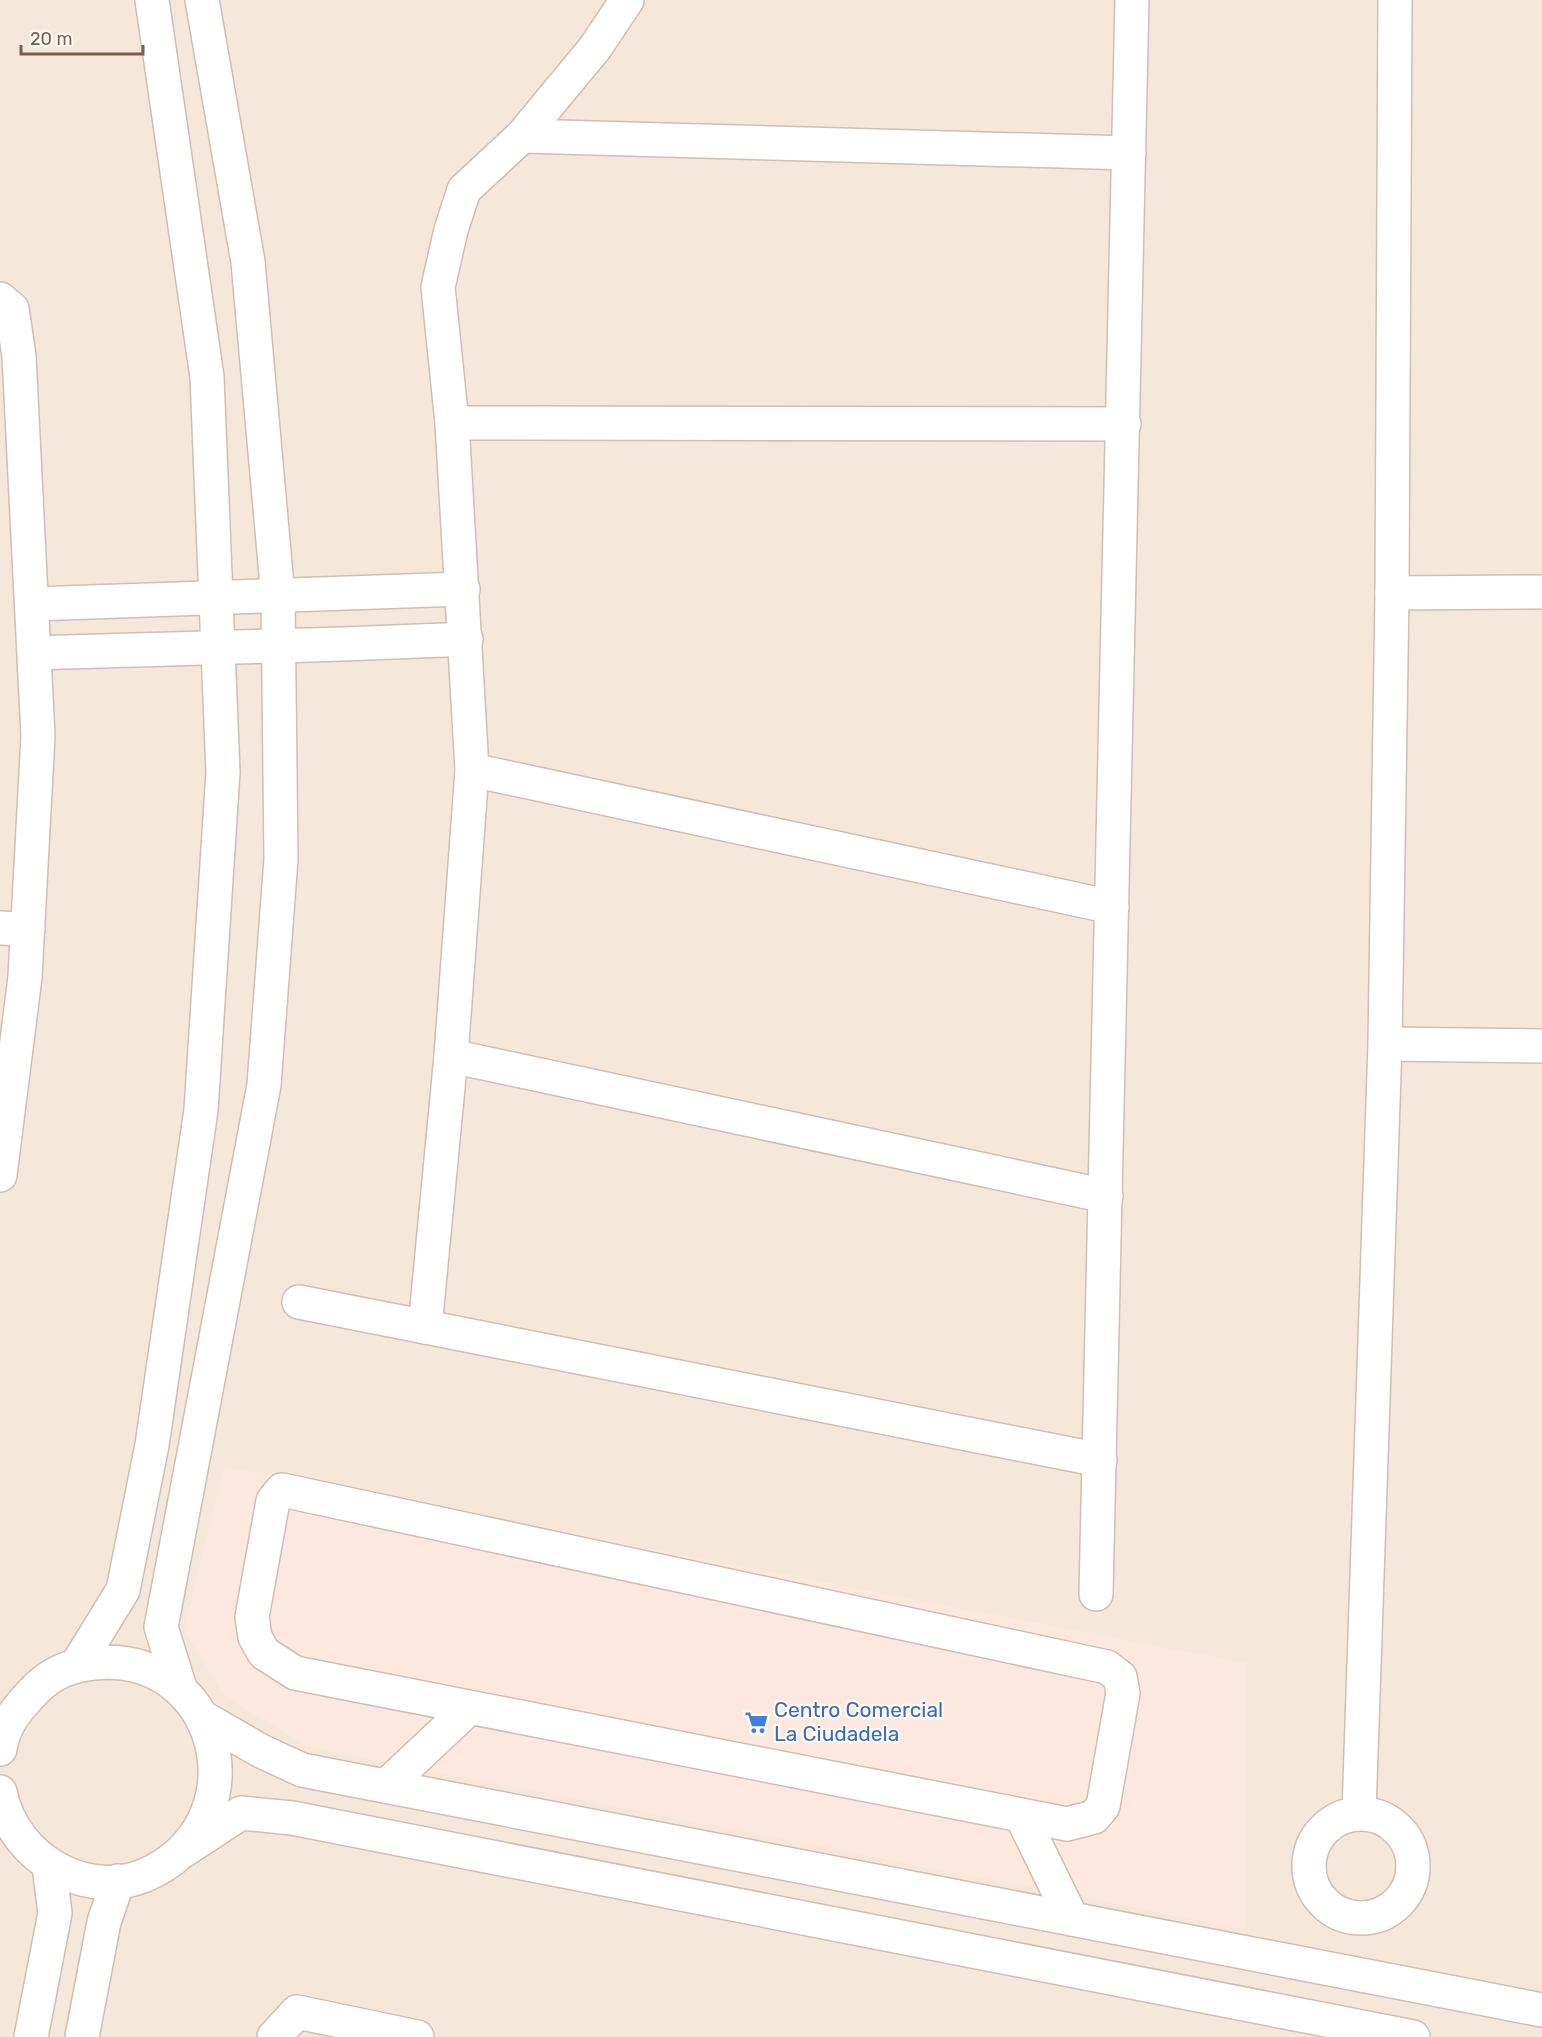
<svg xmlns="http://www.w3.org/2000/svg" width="1542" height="2037" viewBox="0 0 1542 2037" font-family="Rubik,sans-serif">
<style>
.residential{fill:#f5e8da}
.commercial{fill:#fde8e0}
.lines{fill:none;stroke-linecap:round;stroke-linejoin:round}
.minor-casing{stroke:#d1beb0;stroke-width:36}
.minor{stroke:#fff;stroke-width:33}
.labels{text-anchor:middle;stroke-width:4.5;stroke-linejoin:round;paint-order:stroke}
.shop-label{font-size:21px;fill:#366cbe;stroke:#fffaf3;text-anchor:start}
</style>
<rect width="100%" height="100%" fill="#fdf6ec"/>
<rect class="residential" x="0" y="0" width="1542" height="2037"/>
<path class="commercial" d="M224 1467 1245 1663V1929L307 1747 226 1696 184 1631Z"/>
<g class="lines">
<defs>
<g id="minor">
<path d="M522 136 1129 153"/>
<path d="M0 299 12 309 19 356 38 736 25 977 0 1175"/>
<path d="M452 423 1124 424"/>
<path d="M1392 593 1542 592"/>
<path d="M33 604 463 589"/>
<path d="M35 653C179 648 322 646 466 639"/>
<path d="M472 770 1112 907"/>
<path d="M0 928 28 929"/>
<path d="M1385 1044 1542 1046"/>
<path d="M451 1056 1106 1196"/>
<path d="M299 1302 1100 1460"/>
<path d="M425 1327 451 1056 472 770 452 423 438 287 451 230 464 190 522 136 595 48 627 0"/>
<path d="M282 1490 1107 1667 1120 1677 1123 1693 1103 1806 1094 1817 1067 1824 295 1673 264 1653 255 1637 252 1617 273 1501Z"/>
<path d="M1096 1594 1132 0"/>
<path d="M77 1665 123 1590 152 1445 201 1110 223 772 207 377 152 0"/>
<path d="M180 1688 161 1627 264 1085 281 859 278 597 248 262 202 0"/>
<path d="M202 1717 261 1751 302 1770 1542 2010"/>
<path d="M0 1749C3 1724 20 1705 37 1688 52 1673 73 1665 94 1663 217 1650 262 1813 154 1871 90 1905 13 1859 0 1792"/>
<path d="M386 1786 469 1708"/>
<path d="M1359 1813 1385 1044 1392 593 1395 0"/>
<circle cx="1361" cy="1866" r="52"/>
<path d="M1021 1815 1072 1919"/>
<path d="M183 1851 241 1813 292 1818 1413 2037"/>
<path d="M31 2037 55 1913 49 1866"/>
<path d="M82 2037 104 1922 118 1881"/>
<path d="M274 2037 297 2012 417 2037"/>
</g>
</defs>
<use href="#minor" class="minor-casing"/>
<use href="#minor" class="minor"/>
</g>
<defs>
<symbol id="supermarket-bare" viewBox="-9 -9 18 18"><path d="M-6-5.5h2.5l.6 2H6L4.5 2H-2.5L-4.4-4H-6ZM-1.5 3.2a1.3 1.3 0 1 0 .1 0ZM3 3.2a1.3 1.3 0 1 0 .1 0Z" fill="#3f7fe0" stroke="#fffaf3" stroke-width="2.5" paint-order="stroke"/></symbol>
</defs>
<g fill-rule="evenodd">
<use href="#supermarket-bare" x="740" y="1706" width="33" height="33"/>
</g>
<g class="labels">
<g class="shop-label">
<text x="774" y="1717">Centro Comercial<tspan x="774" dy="24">La Ciudadela</tspan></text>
</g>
</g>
<path d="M21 45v9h122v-9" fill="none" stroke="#7a5c4d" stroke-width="3"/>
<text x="30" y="45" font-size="18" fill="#7a5c4d" stroke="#fffaf3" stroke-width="4.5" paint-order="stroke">20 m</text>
</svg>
